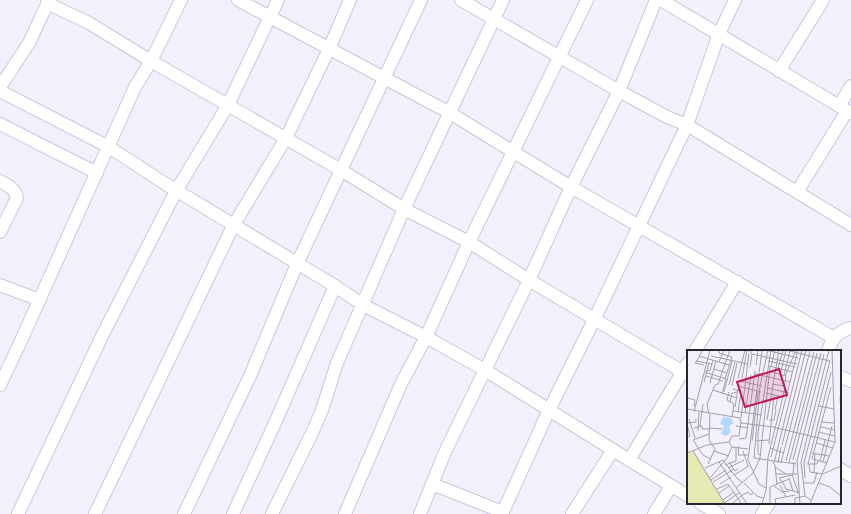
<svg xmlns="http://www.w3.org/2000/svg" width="851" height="514" viewBox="0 0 851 514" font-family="'Golos Text',sans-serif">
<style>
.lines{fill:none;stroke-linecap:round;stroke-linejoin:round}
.minor-casing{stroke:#cdc4dd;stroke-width:14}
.minor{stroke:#fff;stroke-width:12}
.inset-road{fill:none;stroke:#a39fa9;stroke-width:1}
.view{fill:#c2185b;fill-opacity:0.15;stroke:#c2185b;stroke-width:2}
.inset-edge{fill:none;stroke:#29252f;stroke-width:2}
</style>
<rect width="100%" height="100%" fill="#f4f0fb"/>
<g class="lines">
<defs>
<g id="minor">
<path d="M238 0 450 113 571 187 834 338"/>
<path d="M461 0 619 91 667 117 687 125 851 225"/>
<path d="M661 0 851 113"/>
<path d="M47 3 89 23 151 61 341 170 404 209 469 242 529 280 688 375"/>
<path d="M779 71 823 0"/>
<path d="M0 87 29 43 49 0"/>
<path d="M0 91 109 147 164 183 335 286 363 305 426 337 485 370 613 450 688 496"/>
<path d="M839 106 851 86"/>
<path d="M0 124 97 173"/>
<path d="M0 181C7 185 16 189 17 198L0 232"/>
<path d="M797 192 847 111"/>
<path d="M0 285 40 300"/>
<path d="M695 351 737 282"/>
<path d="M828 351C831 339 839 331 851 328"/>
<path d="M840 377 851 381"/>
<path d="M0 385 20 343 135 87 151 61 181 0"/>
<path d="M629 460 688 363"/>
<path d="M840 469 851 476"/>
<path d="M432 484 503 512"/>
<path d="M700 503 719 514"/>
<path d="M18 514 102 336 176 191 228 105 278 0"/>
<path d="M95 514 233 226 286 138 329 49 350 0"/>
<path d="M184 514 250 376 297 264 341 170 421 0"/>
<path d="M233 514 275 423 335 286"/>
<path d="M272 514 312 433 322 410 337 363 404 209 503 0"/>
<path d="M345 514 401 384 426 337 469 242 587 0"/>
<path d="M420 514 445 452 529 280 571 187 619 91 656 0"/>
<path d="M502 514 549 410 595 318 687 125 719 34 735 0"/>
<path d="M572 514 613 450"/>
<path d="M654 514 671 486"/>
<path d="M762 514 769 503"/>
</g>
</defs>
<use href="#minor" class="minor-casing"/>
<use href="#minor" class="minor"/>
</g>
<g transform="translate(687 350)">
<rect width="154" height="154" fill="#f4f0fb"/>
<path d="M0 99 9 105 38 154H0Z" fill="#e4eab2"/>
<path d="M36 67 44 68 47 73 42 76 44 82 39 86 34 84 37 76 33 74Z" fill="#b2d6fc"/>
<path class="inset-road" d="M16 0 12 6 42 15M32 0V3L45 7 38 29M62 0 65 4 110 14M75 0 61 110 72 134 79 138M79 0 111 8M81 0 73 36 67 108 109 114M99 0 143 11 117 113 118 128M13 6 8 13 17 15M24 6 61 14M9 11 25 14M81 11 108 17M32 12 37 0M69 15 71 0M82 16 106 22M63 17 65 4M84 17 88 0M91 18 96 0M27 19 40 23M20 20 23 21 26 10M18 22 39 29 35 44M85 22 99 26M68 24 104 32M93 25 99 0M97 25 103 1M19 26 36 31M51 28 58 0M55 28 60 0M53 31 75 36M17 32 22 13M23 33 29 11M85 34 97 36M42 35 48 12M98 35 99 24 109 0M45 36 50 13M51 36 74 42M80 38 102 43M46 39 54 41 51 62M26 40 50 48M37 42 45 11M42 42 40 50 47 54 45 67M79 43 96 47M153 47 154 62M1 48 8 50 7 57M43 52 45 43 50 42M132 56 147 59M48 57 51 39M0 59 53 68 54 73 86 77 148 92M88 60 91 46M46 61 75 65M7 62 23 0M58 63 64 25M22 64 20 54 28 35 31 34 43 0M54 68 62 3M2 69 8 88M80 70 92 0M82 70H87L89 60M135 72 147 73M0 73 9 72V69M0 74 3 86 0 87M13 76 16 54M49 76 61 78M134 77 148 80M7 78 15 76V79H22M22 78 35 79M11 81 12 62M131 82 148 86M22 84 6 90 16 105 24 109M52 89 59 88 68 21M65 91 71 42M69 91 82 90M42 92 45 97 61 99M129 93 146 98M82 94 87 45M95 95 119 0M52 96 51 105H61M83 98 97 103M6 101 38 154M27 101 42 106M56 101 61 116M0 103 20 95 42 92 45 86H52L54 72M125 103 142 106M74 105 71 104V83L84 0M84 107 111 0M125 109 144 37M126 109 140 113M106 110 134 3M99 111 127 2M133 111 138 90M32 112 60 154M42 112 48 121 51 119M85 112 88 115 90 135M136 112 145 76M87 113 115 0M91 113 94 97M94 113 123 1M102 113 130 3M21 114 28 99 22 90 23 64M120 114H130L131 111M121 114 144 22M122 114 123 122 135 124M38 115 49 111V97M88 117 99 124M18 118 36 110 47 125M41 118 57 110M127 122 128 104M89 124H110M105 124 111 142M106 124 107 112M136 124 154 116M23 128 40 108 45 97M102 128 106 141M24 130 39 120M26 132 47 119M56 133 47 125 62 116M57 133 70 146 76 148M96 133 99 139 113 143M96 133 92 128 105 125M116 133H127L130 122M132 133 143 137 154 146M33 134 44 127M93 135 99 147M87 136 95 142 102 141M49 138 66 123 73 108 83 17M30 139 41 134 54 153M32 143 42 136M54 146 61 142 64 145 66 143M36 150 47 142M124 150 118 146 114 112 142 0M37 153 52 143M45 154 54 146M75 154 79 140 81 107 98 38M83 154V137L102 129M89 154 88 149 108 145M108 154V148L118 146M113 154 110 111 137 4M123 154 148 92 145 0"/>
<path class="view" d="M92 19 100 45 58 57 50 32Z"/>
<rect width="154" height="154" class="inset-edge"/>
</g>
</svg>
